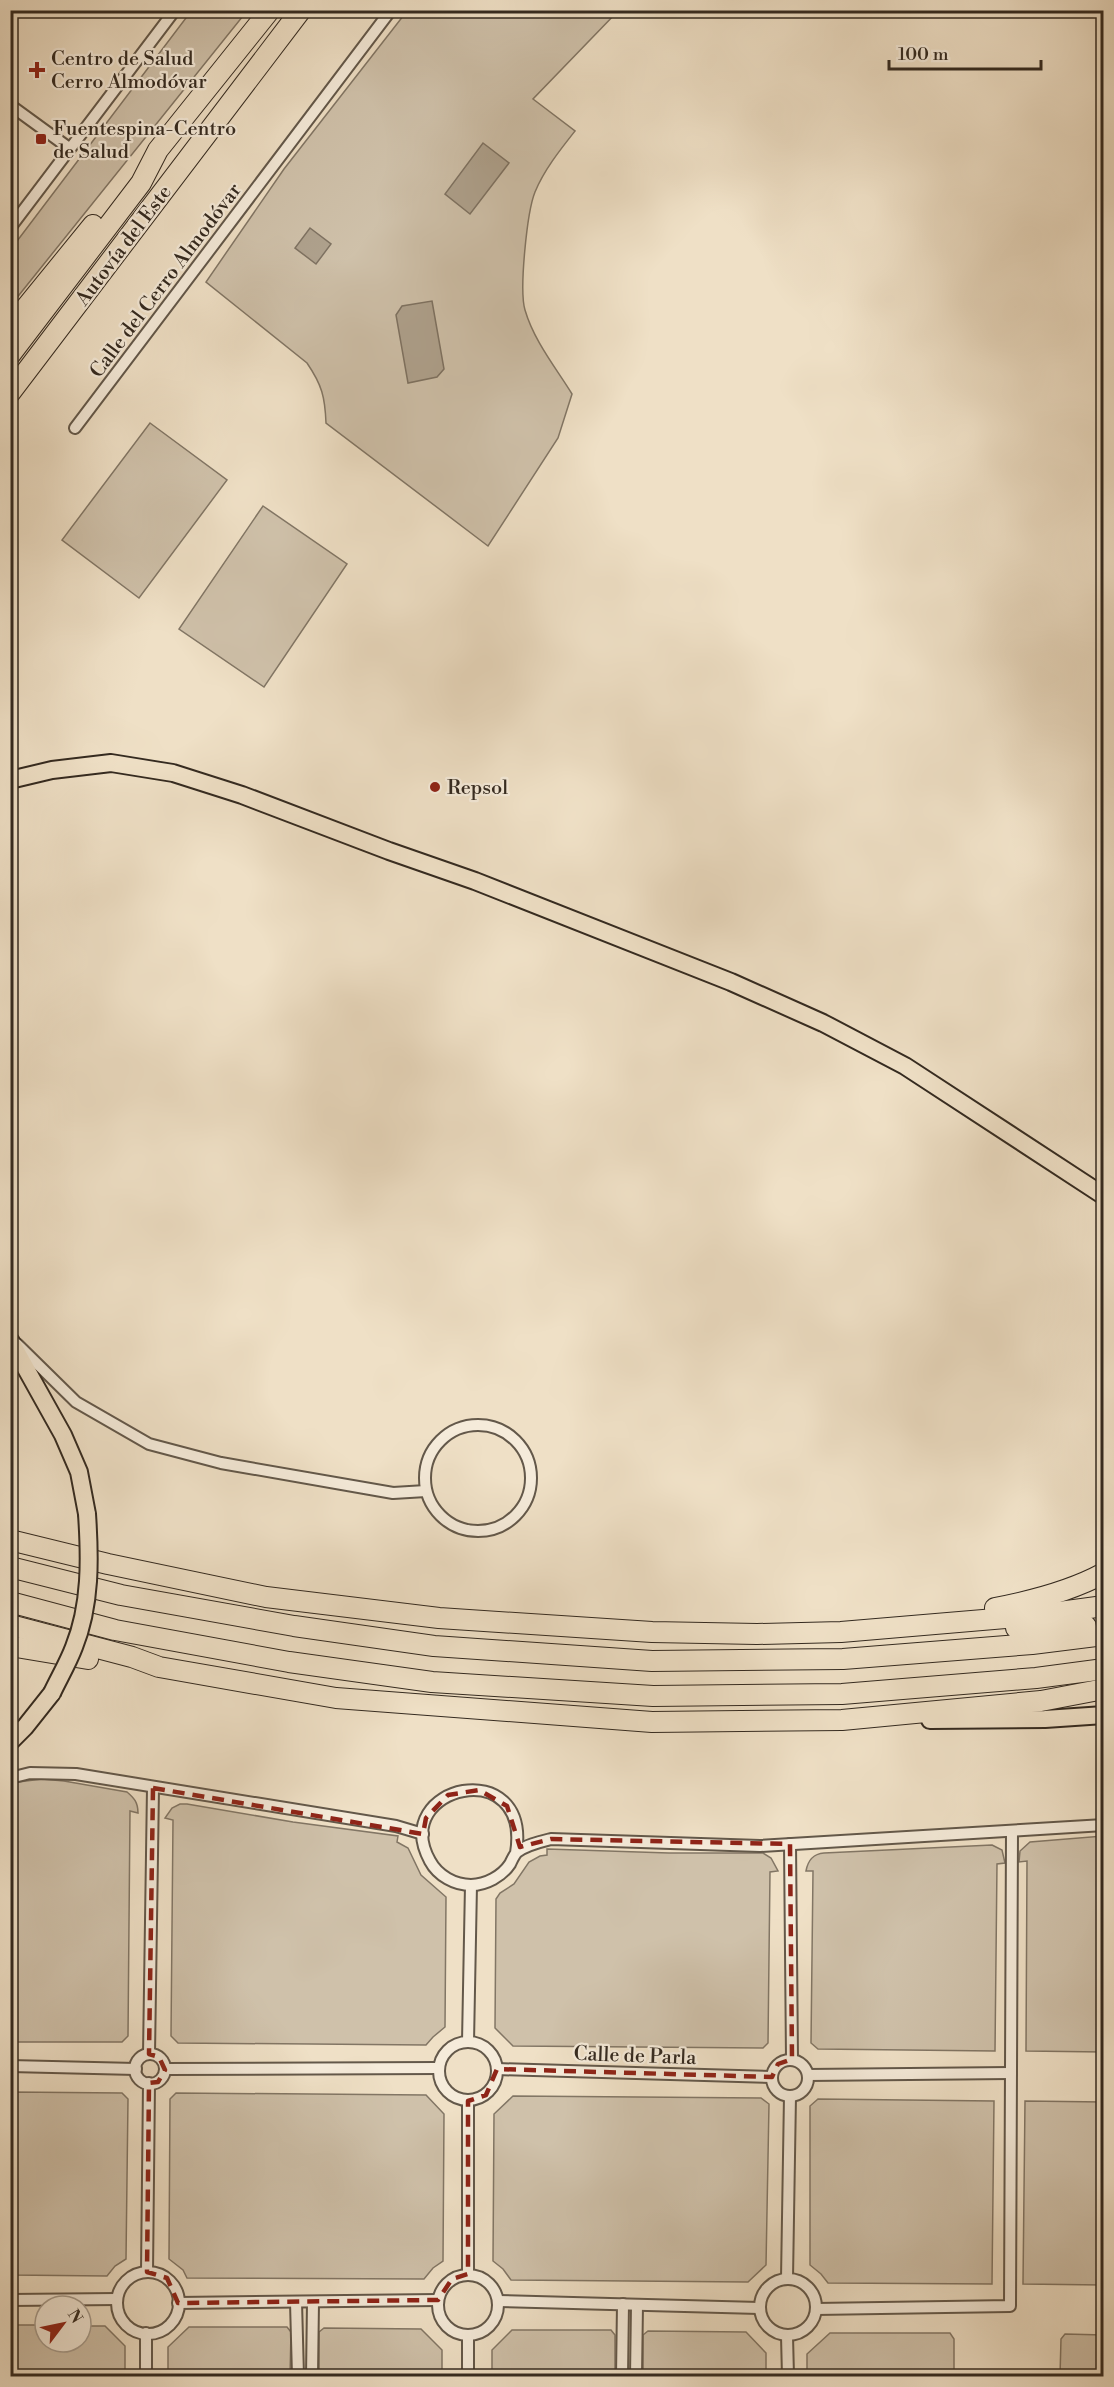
<svg xmlns="http://www.w3.org/2000/svg" width="1114" height="2387" viewBox="0 0 1114 2387" font-family="'Libre Bodoni',serif">
<style>
.green{fill:#cfc1aa;stroke:#827665;stroke-width:1.5}
.water{fill:#afa28e;stroke:#7e7262;stroke-width:1.5}
.lines{fill:none;stroke-linecap:round;stroke-linejoin:round}
.street-casing{stroke:#63584a;stroke-width:14}
.primary-casing{stroke:#342a20;stroke-width:20}
.highway-casing{stroke:#342a20;stroke-width:22}
.street{stroke:#f5ebda;stroke-width:10}
.primary{stroke:#efe0c6;stroke-width:16}
.highway{stroke:#efe0c6;stroke-width:20}
.primary-bridge-casing{stroke:#342a20;stroke-width:20;stroke-linecap:butt}
.primary-bridge{stroke:#efe0c6;stroke-width:16}
.marked{fill:none;stroke:#8f2418;stroke-width:4.5;stroke-dasharray:12 8;stroke-linejoin:round}
.poi-dot{fill:#8f2418;stroke:#f5ebda;stroke-width:2}
.labels{text-anchor:middle;stroke-width:4.5;stroke-linejoin:round;paint-order:stroke}
.poi-label{font-size:20px;fill:#342a20;stroke:#f5ebda;text-anchor:start}
.street-label{font-size:20px;fill:#342a20;stroke:#f5ebda}
</style>
<rect width="100%" height="100%" fill="#efe0c6"/>
<filter id="stains"><feTurbulence type="fractalNoise" baseFrequency=".00333" numOctaves="4"/><feColorMatrix values="0 0 0 0 .2 0 0 0 0 .09 0 0 0 0 .02 0 0 0 .5 -.17"/></filter>
<radialGradient id="worn" r=".72"><stop offset=".6" stop-color="#630" stop-opacity="0"/><stop offset="1" stop-color="#630" stop-opacity=".3"/></radialGradient>
<g class="green">
<path d="M192 10 247 11 11 305V249Z"/>
<path d="M407 11H618L533 99 575 131C560 150 544 170 535 192 527 212 519 290 525 310 534 341 556 368 572 394L558 438 488 546 326 423C325 397 322 385 307 363L206 282 284 169Z"/>
<path d="M150 423 227 480 139 598 62 540Z"/>
<path d="M263 506 347 564 264 687 179 629Z"/>
<path d="M42 1779 64 1781 127 1792C134 1798 138 1802 138 1813L130 1811 128 2036 122 2042H11L10 1783Z"/>
<path d="M180 1804H187L293 1822 398 1836 397 1842 408 1848 421 1875 446 1897 445 2027 433 2037 426 2045 178 2043 171 2036 173 1820 165 1818 172 1808Z"/>
<path d="M1103 1836V2052L1026 2051 1027 1861 1019 1862 1020 1851 1030 1842Z"/>
<path d="M992 1845 1002 1850 1005 1863 997 1864 995 2051 818 2049 811 2043 813 1871H806C808 1860 813 1854 824 1853Z"/>
<path d="M547 1849 669 1853H763L771 1858 778 1871 770 1872 768 2043 763 2048 513 2046 495 2028 496 1899 500 1893 514 1884 529 1862 540 1856 547 1855Z"/>
<path d="M11 2092 122 2093 128 2099 126 2259 115 2266 107 2276 11 2275Z"/>
<path d="M176 2093 426 2095 444 2114 443 2261 433 2268 424 2279 187 2278 183 2270 169 2259 170 2099Z"/>
<path d="M513 2096 761 2098 769 2104 766 2265 748 2282 511 2280 503 2269 493 2261 494 2114Z"/>
<path d="M818 2099 994 2101 992 2284 828 2283 821 2274 810 2265V2106Z"/>
<path d="M1025 2101 1103 2102V2285L1023 2284Z"/>
<path d="M11 2325H45V2342H81V2326H105L125 2346V2376H11Z"/>
<path d="M189 2327H287L291 2332 290 2376H168V2347Z"/>
<path d="M324 2328 421 2329 442 2350V2376H319V2332Z"/>
<path d="M512 2330H611L615 2335V2376H492V2350Z"/>
<path d="M648 2331 746 2332 766 2353V2376H643V2335Z"/>
<path d="M830 2333H950L954 2339V2376H807V2354Z"/>
<path d="M1065 2334 1103 2335V2376H1060L1061 2339Z"/>
</g>
<g class="water">
<path d="M483 143 509 163 470 214 445 194Z"/>
<path d="M310 228 331 244 316 264 295 248Z"/>
<path d="M432 301 444 369 437 377 408 383 396 315 402 306Z"/>
</g>
<g class="lines">
<defs>
<g id="street">
<path d="M10 105 69 148"/>
<path d="M10 228 175 10"/>
<path d="M75 428 391 10"/>
<path d="M17 1344 76 1402 149 1444 221 1463 393 1493 426 1491"/>
<circle cx="478" cy="1478" r="53"/>
<path d="M10 1778 30 1773 76 1774 396 1826 423 1834"/>
<path d="M790 1844 792 2059"/>
<path d="M516 1853C532 1753 388 1785 430 1861 438 1876 455 1885 471 1885 486 1885 502 1876 510 1864 512 1860 514 1855 517 1852 526 1845 539 1842 551 1839L760 1846 1104 1825"/>
<circle cx="468" cy="2071" r="29"/>
<path d="M468 2042 471 1885"/>
<path d="M149 2054 153 1788"/>
<circle cx="150" cy="2069" r="15"/>
<circle cx="790" cy="2078" r="18"/>
<path d="M10 2066 136 2069"/>
<path d="M165 2069 439 2068"/>
<path d="M497 2069 772 2077"/>
<path d="M808 2075 1011 2073"/>
<path d="M468 2101V2274"/>
<path d="M147 2272 149 2083"/>
<circle cx="148" cy="2303" r="31"/>
<circle cx="468" cy="2305" r="30"/>
<path d="M787 2278 790 2096"/>
<circle cx="788" cy="2307" r="28"/>
<path d="M10 2300 117 2299"/>
<path d="M498 2301 759 2308"/>
<path d="M296 2302 298 2376"/>
<path d="M178 2303 438 2300"/>
<path d="M816 2309 1010 2306 1012 1831"/>
<path d="M146 2333V2376"/>
<path d="M787 2336 788 2376"/>
<path d="M312 2376 313 2302"/>
<path d="M468 2376V2335"/>
<path d="M622 2376 623 2304"/>
<path d="M636 2376 637 2305"/>
</g>
<g id="primary">
<path d="M10 780 52 770 111 763 173 773 242 795 389 851 475 881 731 982 823 1023 905 1066 1104 1196"/>
<path d="M10 1340 63 1435 79 1472 87 1514"/>
<path d="M930 1720 1045 1719 1104 1715"/>
<path d="M10 1742 25 1727 52 1693"/>
</g>
<g id="highway">
<path d="M10 327 93 225"/>
<path d="M10 355 141 183 158 150 270 10"/>
<path d="M10 393 301 10"/>
<path d="M10 1540 108 1564 266 1597 439 1618 652 1632 757 1634 841 1632 1030 1616 1104 1606"/>
<path d="M10 1567 121 1595 294 1626 434 1646 652 1661 843 1659 1032 1644 1104 1635"/>
<path d="M10 1602 115 1630 289 1662 432 1682 653 1696 842 1694 1036 1678 1104 1669"/>
<path d="M995 1608C1032 1601 1071 1591 1104 1573"/>
<path d="M10 1625 132 1657 159 1667 336 1698 652 1722 842 1720 1041 1701 1104 1689"/>
<path d="M1016 1628 1086 1626"/>
<path d="M10 1646 88 1659"/>
</g>
</defs>
<use href="#street" class="street-casing"/>
<use href="#primary" class="primary-casing"/>
<use href="#highway" class="highway-casing"/>
<use href="#street" class="street"/>
<use href="#primary" class="primary"/>
<use href="#highway" class="highway"/>
<defs>
<path id="primary-bridge" d="M52 1693C59 1678 68 1663 74 1647 91 1605 90 1558 87 1514"/>
</defs>
<use href="#primary-bridge" class="primary-bridge-casing"/>
<use href="#primary-bridge" class="primary-bridge"/>
</g>
<path class="marked" d="M153 1788 423 1834 426 1818 448 1795 479 1790 507 1806 520 1847 551 1839 790 1844 792 2059 778 2064 772 2077 497 2069 486 2095 468 2101V2274L452 2279 438 2300 178 2303 167 2278 147 2272 149 2083 158 2082 165 2070 159 2057 149 2054Z"/>
<g class="poi-dot">
<path d="M34 61h6v6h6v6h-6v6h-6v-6h-6v-6h6z"/>
<rect x="35" y="133" width="12" height="12" rx="3"/>
<circle cx="435" cy="787" r="6"/>
</g>
<g class="labels">
<g class="poi-label">
<text x="51" y="65">Centro de Salud<tspan x="51" dy="23">Cerro Almodóvar</tspan></text>
<text x="53" y="135">Fuentespina-Centro<tspan x="53" dy="23">de Salud</tspan></text>
<text x="447" y="794">Repsol</text>
</g>
<g class="street-label">
<text transform="translate(123 245) rotate(-53)" y="7">Autovía del Este</text>
<text transform="translate(165 280) rotate(-53)" y="7">Calle del Cerro Almodóvar</text>
<text transform="translate(635 2055) rotate(2)" y="7">Calle de Parla</text>
</g>
</g>
<rect width="1114" height="2387" fill="none" stroke="#efe0c6" stroke-width="36"/>
<rect x="12" y="12" width="1090" height="2363" fill="none" stroke="#342a20" stroke-width="3"/>
<rect x="18" y="18" width="1078" height="2351" fill="none" stroke="#342a20" stroke-width="1.5"/>
<g transform="translate(63 2324) rotate(58)"><circle r="28" fill="#f5ebda" stroke="#a89e90" stroke-width="1.5"/>
<path d="M0-4.5L10 22L0 15L-10 22Z" fill="#8f2418"/>
<text y="-9" font-size="16" font-weight="bold" text-anchor="middle" fill="#342a20">N</text>
</g>
<path d="M889 60v9h152v-9" fill="none" stroke="#342a20" stroke-width="3"/>
<text x="898" y="60" font-size="18" fill="#342a20" stroke="#f5ebda" stroke-width="4.5" paint-order="stroke">100 m</text>
<rect width="100%" height="100%" filter="url(#stains)"/>
<rect width="100%" height="100%" fill="url(#worn)"/>
</svg>
